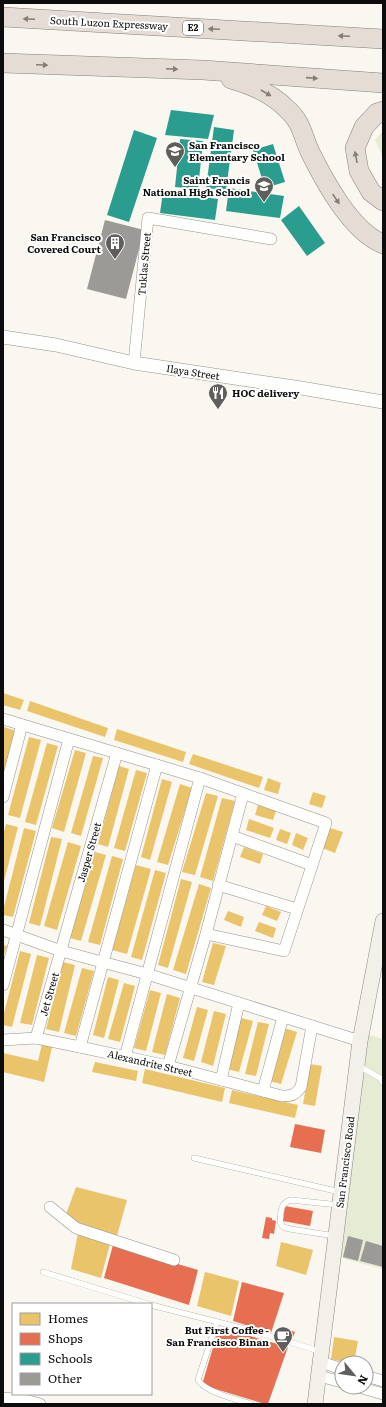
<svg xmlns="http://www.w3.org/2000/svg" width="386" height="1407" viewBox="0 0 386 1407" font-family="Literata,serif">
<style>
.green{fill:#e6ecd3}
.homes{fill:#e9c46a}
.shops{fill:#e76f51}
.schools{fill:#2a9d8f}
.building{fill:#9c9a96}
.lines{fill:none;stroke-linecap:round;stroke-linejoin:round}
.service-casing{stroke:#93928f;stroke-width:6}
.minor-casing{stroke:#93928f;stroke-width:12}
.tertiary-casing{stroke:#93928f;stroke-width:14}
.secondary-casing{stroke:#8a8885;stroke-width:16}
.motorway-casing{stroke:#807f7c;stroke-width:20}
.service{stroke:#fefefd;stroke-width:5.5}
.minor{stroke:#fefefd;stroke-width:11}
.tertiary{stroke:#fefefd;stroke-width:13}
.secondary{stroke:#f3f0e9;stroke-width:15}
.motorway{stroke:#e6dcd6;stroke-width:19}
.oneway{fill:#847e7b}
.labels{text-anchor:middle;stroke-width:4;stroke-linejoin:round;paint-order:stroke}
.shield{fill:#fff;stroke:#555;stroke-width:1}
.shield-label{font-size:9px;font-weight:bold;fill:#0c0c0c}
.street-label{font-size:10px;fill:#0c0c0c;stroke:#fff}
.poi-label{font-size:10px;font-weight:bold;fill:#0c0c0c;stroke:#fff;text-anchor:end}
</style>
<rect width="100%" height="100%" fill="#faf7f0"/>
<g class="green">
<path d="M383 131V157L375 140Z"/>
<path d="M367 1034 383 1039V1269L341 1258Z"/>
</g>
<g class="homes">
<path d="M3 693 24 700 20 710 3 705Z"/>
<path d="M30 701 108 728 105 737 27 711Z"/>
<path d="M4 727 16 731 3 776V731Z"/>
<path d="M117 729 186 752 183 762 114 740Z"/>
<path d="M29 737 41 740 20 818 8 815Z"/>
<path d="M47 743 58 746 36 825 25 822Z"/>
<path d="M75 750 86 753 64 832 52 828Z"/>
<path d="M193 754 263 777 259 788 189 764Z"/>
<path d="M93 756 103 758 81 836 71 833Z"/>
<path d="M119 766 129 769 108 847 98 844Z"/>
<path d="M136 770 147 773 125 851 114 848Z"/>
<path d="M268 778 281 783 278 794 264 790Z"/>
<path d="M162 779 172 782 150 860 141 857Z"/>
<path d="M180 784 192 788 168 865 157 862Z"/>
<path d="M313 792 326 796 322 808 309 804Z"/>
<path d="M206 793 218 796 195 875 182 872Z"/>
<path d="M222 798 235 801 213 881 200 877Z"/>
<path d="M258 805 276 811 273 820 255 815Z"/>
<path d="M249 819 274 828 270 838 246 830Z"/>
<path d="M6 824 18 827 4 881 3 836Z"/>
<path d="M24 828 36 831 13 917 3 915V911Z"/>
<path d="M330 828 343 832 335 853 322 848Z"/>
<path d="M280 829 291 833 287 844 276 840Z"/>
<path d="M296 833 308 838 303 850 292 845Z"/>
<path d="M51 837 62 839 40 926 29 923Z"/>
<path d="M68 842 81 846 57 930 44 926Z"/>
<path d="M244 847 263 854 260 864 240 857Z"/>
<path d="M95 852 106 855 81 941 70 938Z"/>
<path d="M112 856 123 859 100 945 88 942Z"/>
<path d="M136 865 151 869 127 954 112 950Z"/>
<path d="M155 870 166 873 142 960 131 957Z"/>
<path d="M181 879 192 882 168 968 158 965Z"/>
<path d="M199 884 211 888 186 974 173 970Z"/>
<path d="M266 906 281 912 277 921 262 915Z"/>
<path d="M228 911 244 917 241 927 224 920Z"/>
<path d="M259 922 276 928 273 938 255 931Z"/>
<path d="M213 943 226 946 214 985 202 982Z"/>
<path d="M3 945 7 946 3 957Z"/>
<path d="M20 951 31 954 12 1027 3 1025V1017Z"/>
<path d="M37 955 49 958 32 1025 20 1023Z"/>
<path d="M63 962 75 965 59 1032 46 1029Z"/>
<path d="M82 968 94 971 76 1036 64 1033Z"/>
<path d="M108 977 119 980 104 1038 93 1035Z"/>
<path d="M124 983 135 986 120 1042 108 1039Z"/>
<path d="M150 990 161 993 146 1051 134 1048Z"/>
<path d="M167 994 180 998 165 1055 152 1052Z"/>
<path d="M197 1007 208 1010 194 1061 183 1058Z"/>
<path d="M214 1011 226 1014 213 1066 201 1062Z"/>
<path d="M241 1018 253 1021 239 1072 227 1069Z"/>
<path d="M258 1022 269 1024 256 1076 245 1074Z"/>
<path d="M284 1028 297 1032 281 1084 269 1081Z"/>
<path d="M42 1044 52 1047 44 1082 3 1072V1053L38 1061Z"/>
<path d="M95 1062 138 1071 136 1081 92 1072Z"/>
<path d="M310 1064 322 1066 315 1106 303 1104Z"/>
<path d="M145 1069 225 1088 222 1102 142 1083Z"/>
<path d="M232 1090 298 1105 295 1118 229 1103Z"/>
<path d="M76 1187 127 1200 116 1239 88 1230 65 1217Z"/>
<path d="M78 1233 110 1244 101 1278 71 1269Z"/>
<path d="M281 1242 313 1250 306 1275 276 1266Z"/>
<path d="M205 1272 239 1281 231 1316 197 1306Z"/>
<path d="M334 1337 358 1341 354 1363H348L331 1359Z"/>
</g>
<g class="shops">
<path d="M295 1124 325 1130 321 1153 290 1147Z"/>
<path d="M285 1206 313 1211 310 1226 283 1221Z"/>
<path d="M266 1217 272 1218V1220L276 1221 274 1234 270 1233 269 1239 262 1238Z"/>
<path d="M113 1245 198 1270 189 1305 104 1278Z"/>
<path d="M242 1282 284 1293 271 1333 233 1321Z"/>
<path d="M219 1327 288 1347 268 1404H265L202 1385Z"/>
<path d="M283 1328 295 1332 293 1337 281 1334Z"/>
</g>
<g class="schools">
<path d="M171 110 214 115 208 139 165 135Z"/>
<path d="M214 127 234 130 226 190 206 188Z"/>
<path d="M134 130 157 138 129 222 107 215Z"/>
<path d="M180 139 203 141 198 189 175 187Z"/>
<path d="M273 144 285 182 265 188 253 150Z"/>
<path d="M229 188 284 196 280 218 226 211Z"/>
<path d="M163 192 218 199 215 220 160 213Z"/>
<path d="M299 206 325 243 307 256 281 220Z"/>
</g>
<g class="building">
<path d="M105 220 144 230 126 299 87 289Z"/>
<path d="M348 1236 363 1240 358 1261 343 1257Z"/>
<path d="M366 1241 383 1246V1267L360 1261Z"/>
</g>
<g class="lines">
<defs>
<g id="service">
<path d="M359 1066 380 1078 383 1083"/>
<path d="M194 1158 340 1192"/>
<path d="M335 1236 290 1229 283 1227 280 1222C281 1212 280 1203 291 1200L339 1205"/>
<path d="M43 1272 148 1304"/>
<path d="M151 1305 257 1332 322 1352"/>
<path d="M217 1322 198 1380C207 1393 236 1399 251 1404"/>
</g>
<g id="minor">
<path d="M134 363 148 218 271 239"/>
<path d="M3 719 200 778 326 823 284 951 206 934"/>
<path d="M3 797 22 725"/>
<path d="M232 836 312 865"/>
<path d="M218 885 297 909"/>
<path d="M3 930 61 951 147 974 360 1041"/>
<path d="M3 985 69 739"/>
<path d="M36 1038 117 753"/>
<path d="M3 1040 36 1038 80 1047 168 1066 282 1096C292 1096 295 1095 301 1087L312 1026"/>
<path d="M80 1047 157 765"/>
<path d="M125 1057 200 778"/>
<path d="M168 1066 206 934 243 794"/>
<path d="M221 1080 239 1003"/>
<path d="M263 1091 283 1017"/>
<path d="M50 1207 76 1228 174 1260"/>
<path d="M321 1362 342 1369"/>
<path d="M319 1376 342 1382"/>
<path d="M366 1376 383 1381"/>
<path d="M359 1387 383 1394"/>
<path d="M3 1398 25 1400 40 1404"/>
</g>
<path id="tertiary" d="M3 337 56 345 134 363 301 388 383 402"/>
<path id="secondary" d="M315 1404 360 1041 383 921"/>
<g id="motorway">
<path d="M3 17 383 39"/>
<path d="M3 63 203 70 383 83"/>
<path d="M231 79C253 85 274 95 289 111 292 114 295 117 297 121 303 130 305 142 310 152 325 182 351 231 383 244"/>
<path d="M383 111 377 113 364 127 355 148 359 171 371 192 383 201"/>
</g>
</defs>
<use href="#service" class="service-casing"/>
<use href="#minor" class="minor-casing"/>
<use href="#tertiary" class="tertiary-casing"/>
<use href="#secondary" class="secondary-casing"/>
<use href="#motorway" class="motorway-casing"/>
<use href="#service" class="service"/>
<use href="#minor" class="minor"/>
<use href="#tertiary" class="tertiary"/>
<use href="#secondary" class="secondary"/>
<use href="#motorway" class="motorway"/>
</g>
<defs><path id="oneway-solid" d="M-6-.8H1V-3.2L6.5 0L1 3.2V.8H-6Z"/></defs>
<g class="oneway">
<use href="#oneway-solid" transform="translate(29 19) rotate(-177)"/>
<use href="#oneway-solid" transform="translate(214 29) rotate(-177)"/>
<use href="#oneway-solid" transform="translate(344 36) rotate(-177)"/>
<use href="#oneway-solid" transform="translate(42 65) rotate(2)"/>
<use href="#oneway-solid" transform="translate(172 69) rotate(2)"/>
<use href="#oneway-solid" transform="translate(312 78) rotate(4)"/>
<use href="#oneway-solid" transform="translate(266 93) rotate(30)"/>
<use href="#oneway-solid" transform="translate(356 157) rotate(-101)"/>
<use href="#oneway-solid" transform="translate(336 199) rotate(56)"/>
</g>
<defs>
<symbol id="school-pin" viewBox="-11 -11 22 30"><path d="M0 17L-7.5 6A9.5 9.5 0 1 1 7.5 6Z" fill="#5f5e5c" stroke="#fff"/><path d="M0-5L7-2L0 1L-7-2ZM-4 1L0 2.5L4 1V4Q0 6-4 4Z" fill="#fff"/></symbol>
<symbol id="building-pin" viewBox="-11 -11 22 30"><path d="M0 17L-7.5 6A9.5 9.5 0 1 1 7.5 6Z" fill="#5f5e5c" stroke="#fff"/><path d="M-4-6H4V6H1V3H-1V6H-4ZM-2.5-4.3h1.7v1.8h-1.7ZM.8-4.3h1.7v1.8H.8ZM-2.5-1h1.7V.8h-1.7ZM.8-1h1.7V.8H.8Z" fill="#fff"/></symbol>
<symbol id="restaurant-pin" viewBox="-11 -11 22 30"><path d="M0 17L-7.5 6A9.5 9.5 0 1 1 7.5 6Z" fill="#5f5e5c" stroke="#fff"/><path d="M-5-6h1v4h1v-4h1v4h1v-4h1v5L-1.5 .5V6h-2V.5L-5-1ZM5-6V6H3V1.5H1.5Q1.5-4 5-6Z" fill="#fff"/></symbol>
<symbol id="cafe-pin" viewBox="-11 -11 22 30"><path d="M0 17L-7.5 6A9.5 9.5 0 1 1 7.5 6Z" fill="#5f5e5c" stroke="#fff"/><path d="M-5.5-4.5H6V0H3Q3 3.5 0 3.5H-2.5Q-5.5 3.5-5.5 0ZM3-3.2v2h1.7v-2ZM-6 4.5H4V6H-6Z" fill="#fff"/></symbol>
</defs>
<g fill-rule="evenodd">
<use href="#school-pin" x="164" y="140" width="22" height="30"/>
<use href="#school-pin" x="253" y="175" width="22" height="30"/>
<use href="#building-pin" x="104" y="232" width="22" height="30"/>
<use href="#restaurant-pin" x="207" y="382" width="22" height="30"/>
<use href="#cafe-pin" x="272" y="1325" width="22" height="30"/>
</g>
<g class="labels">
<rect class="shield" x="183" y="21" width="20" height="14" rx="3"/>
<g class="shield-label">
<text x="193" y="31">E2</text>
</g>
<g class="street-label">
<text transform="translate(109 23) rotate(3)" y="4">South Luzon Expressway</text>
<text transform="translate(144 264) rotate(-85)" y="4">Tuklas Street</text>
<text transform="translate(193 372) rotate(9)" y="4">Ilaya Street</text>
<text transform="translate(89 852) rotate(-74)" y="4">Jasper Street</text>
<text transform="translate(49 994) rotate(-74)" y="4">Jet Street</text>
<text transform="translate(150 1063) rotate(13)" y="4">Alexandrite Street</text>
<text transform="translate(345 1162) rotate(-83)" y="4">San Francisco Road</text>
</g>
<g class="poi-label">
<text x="189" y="149" text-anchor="start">San Francisco<tspan x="189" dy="12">Elementary School</tspan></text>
<text x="250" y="184">Saint Francis<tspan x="250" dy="12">National High School</tspan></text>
<text x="101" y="241">San Francisco<tspan x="101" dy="12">Covered Court</tspan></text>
<text x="232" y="397" text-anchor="start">HOC delivery</text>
<text x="269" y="1334">But First Coffee -<tspan x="269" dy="12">San Francisco Binan</tspan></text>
</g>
</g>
<rect width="386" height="1407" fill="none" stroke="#0c0c0c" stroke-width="8"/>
<rect x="12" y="1303" width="140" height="92" fill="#ffffff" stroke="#9e9e9e"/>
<rect x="20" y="1313" width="20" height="12" fill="#e9c46a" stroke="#9e9e9e"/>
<text x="48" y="1323" font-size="12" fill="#0c0c0c">Homes</text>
<rect x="20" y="1333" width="20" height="12" fill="#e76f51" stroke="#9e9e9e"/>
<text x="48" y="1343" font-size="12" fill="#0c0c0c">Shops</text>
<rect x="20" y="1353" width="20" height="12" fill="#2a9d8f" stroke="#9e9e9e"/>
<text x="48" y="1363" font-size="12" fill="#0c0c0c">Schools</text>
<rect x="20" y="1373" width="20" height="12" fill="#9c9a96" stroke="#9e9e9e"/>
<text x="48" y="1383" font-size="12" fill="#0c0c0c">Other</text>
<g transform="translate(354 1375) rotate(119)"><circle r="19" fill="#ffffff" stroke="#9e9e9e"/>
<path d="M0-3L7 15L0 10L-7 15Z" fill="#5f5e5c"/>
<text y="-6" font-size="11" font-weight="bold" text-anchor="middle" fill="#0c0c0c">N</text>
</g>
</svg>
